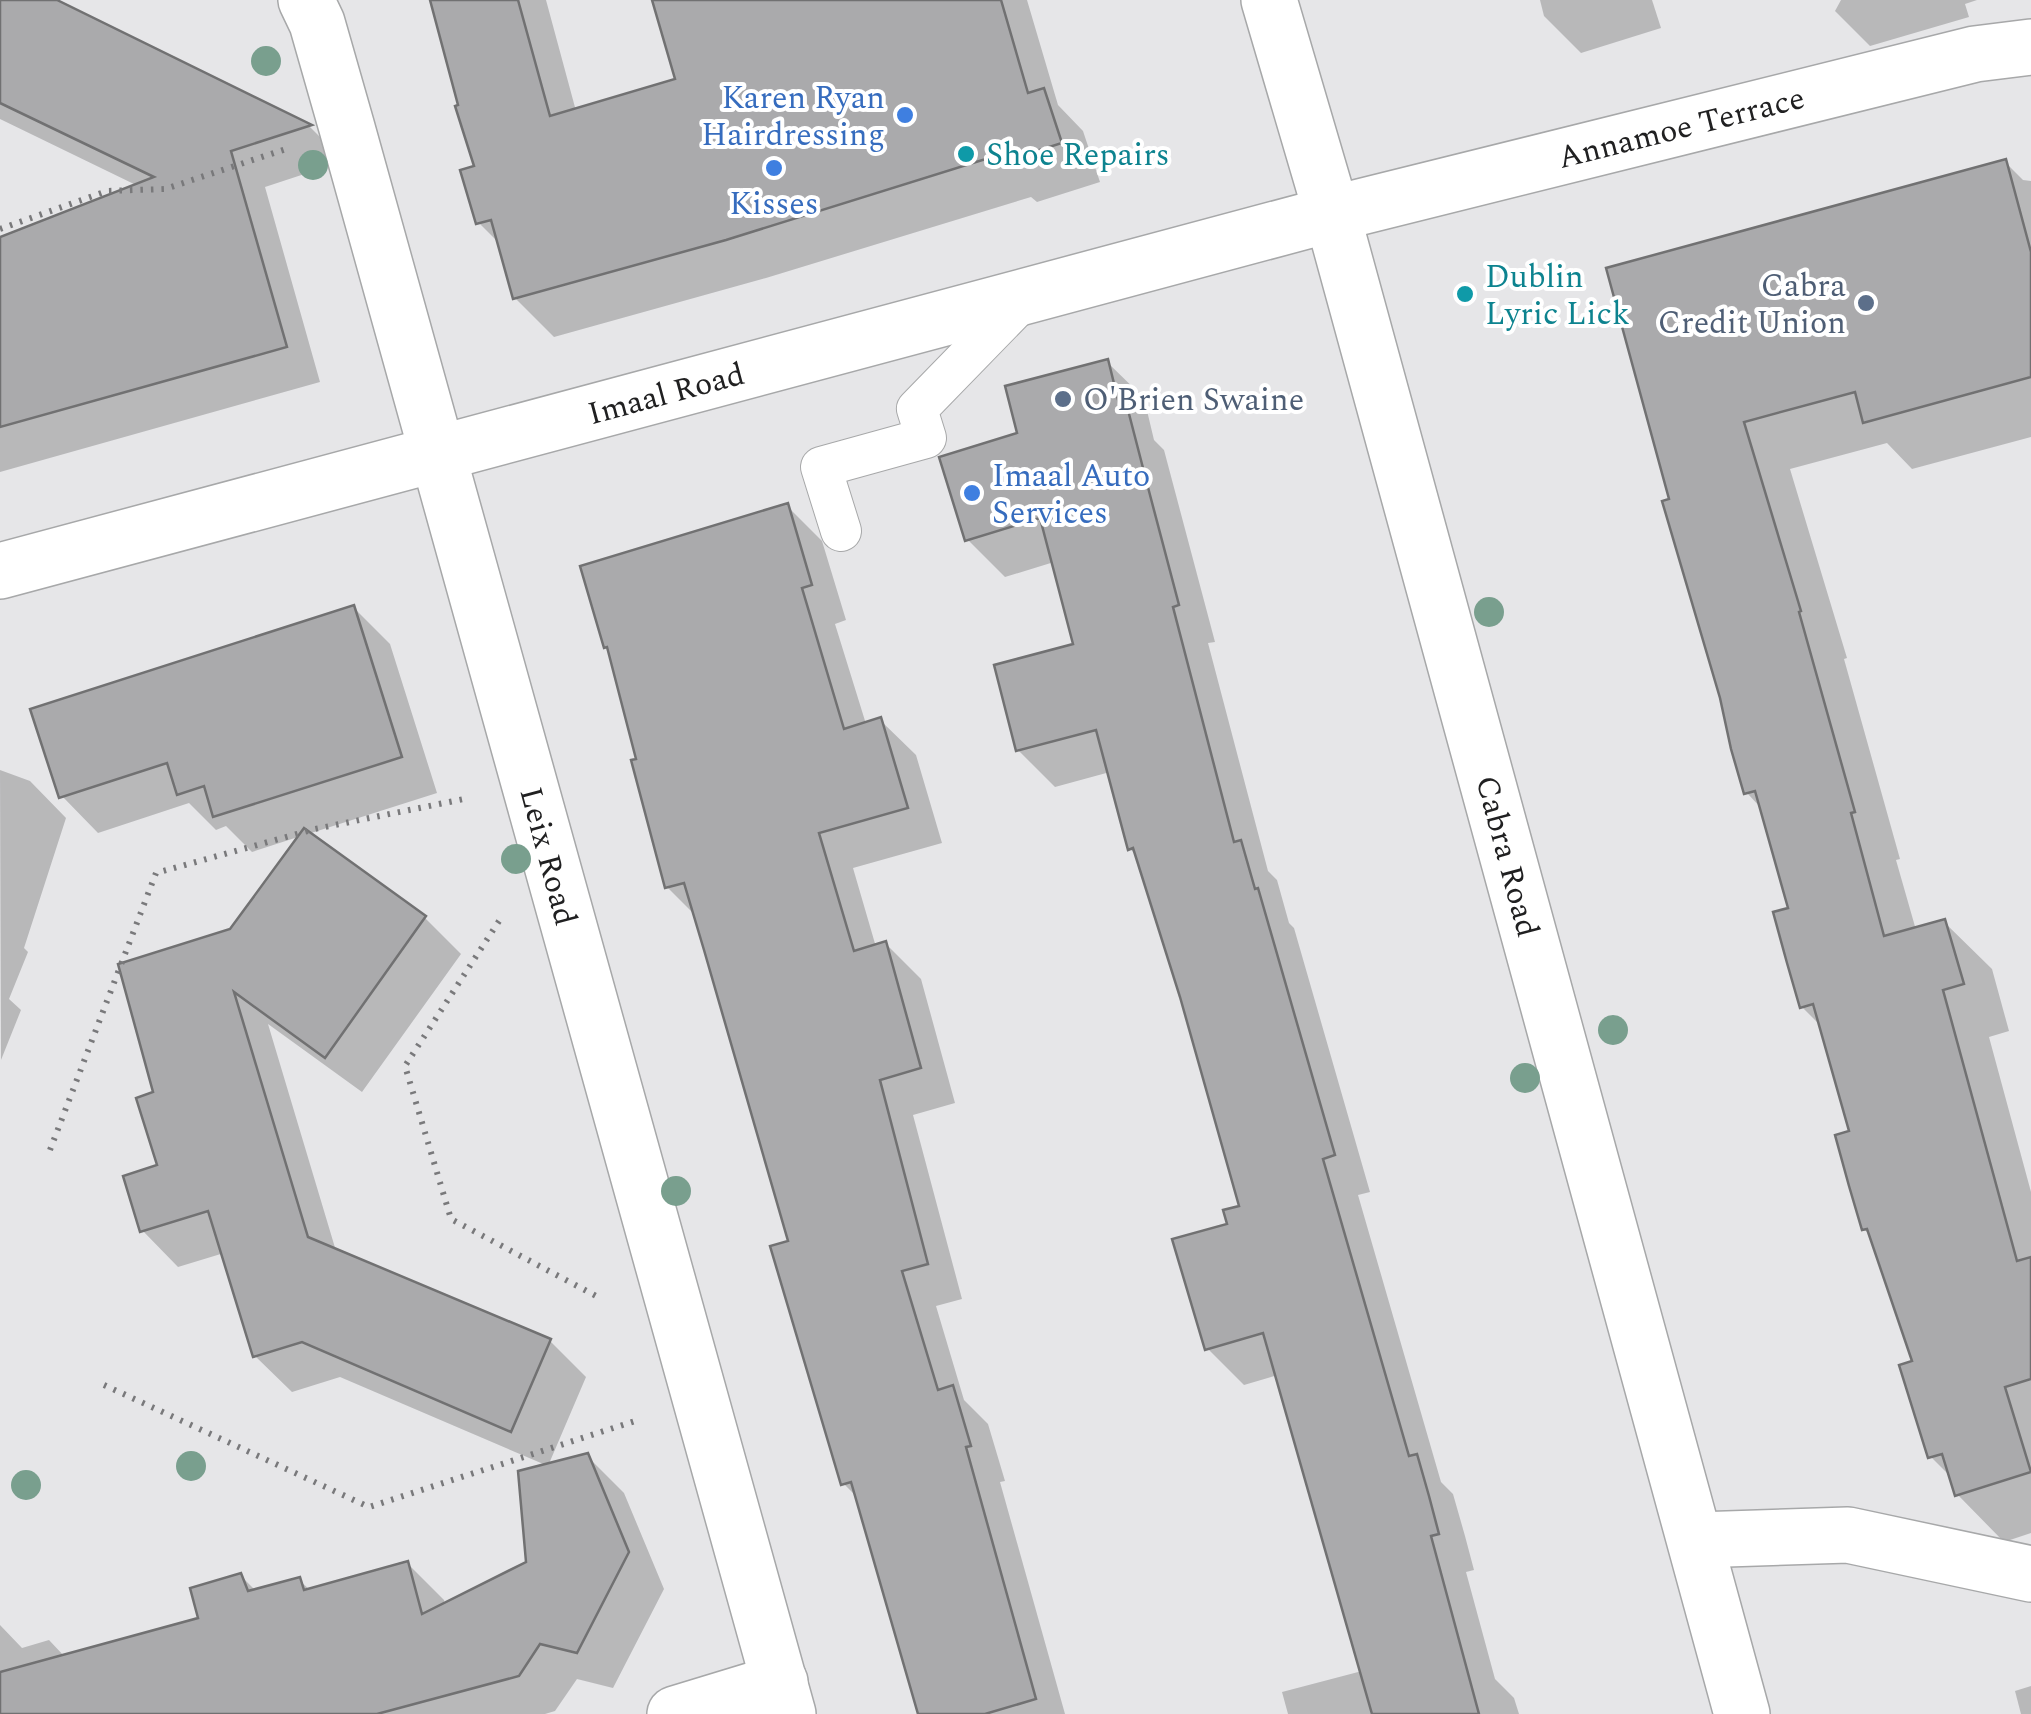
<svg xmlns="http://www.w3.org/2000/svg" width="2031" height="1714" viewBox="0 0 2031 1714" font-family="Spectral,serif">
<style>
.shadow{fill:#0003}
.building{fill:#aaaaac;stroke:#717172;stroke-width:2.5}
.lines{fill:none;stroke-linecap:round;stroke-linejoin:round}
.service-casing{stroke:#a7a8a9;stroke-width:42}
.minor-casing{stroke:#a7a8a9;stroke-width:58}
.tertiary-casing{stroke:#a7a8a9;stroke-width:58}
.secondary-casing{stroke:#a7a8a9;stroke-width:58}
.path{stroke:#79797b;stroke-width:6;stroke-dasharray:2.5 8;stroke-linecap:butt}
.service{stroke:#fff;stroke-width:40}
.minor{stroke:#fff;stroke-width:55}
.tertiary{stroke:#fff;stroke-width:55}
.secondary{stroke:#fff;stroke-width:55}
.tree{fill:#799f8e}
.shop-dot{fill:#3f7fe0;stroke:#fff;stroke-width:4}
.culture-dot{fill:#0f9aa8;stroke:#fff;stroke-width:4}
.service-dot{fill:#5c6f8a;stroke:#fff;stroke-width:4}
.labels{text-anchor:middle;stroke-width:8;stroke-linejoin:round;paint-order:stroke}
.shop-label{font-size:32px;fill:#366cbe;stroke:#fff;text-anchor:end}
.street-label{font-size:32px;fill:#202021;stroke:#fff}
.culture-label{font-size:32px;fill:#0d838f;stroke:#fff;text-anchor:start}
.service-label{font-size:32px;fill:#4e5e75;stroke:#fff;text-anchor:end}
</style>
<rect width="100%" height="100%" fill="#e6e6e8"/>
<g class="shadow">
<path d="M0 0H50L310 127 344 161 265 187 320 382 0 472V338L138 186 0 119Z"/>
<path d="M432 0H546L576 111 678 80 655 0H1027L1058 105 1083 131 1100 182 1037 202 1031 197 766 278 554 337 515 298 500 244 479 223 477 168Z"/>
<path d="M1540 0H1652L1661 28 1581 53 1544 16Z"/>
<path d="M1841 0H1977L1965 4 1969 17 1870 46 1835 11Z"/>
<path d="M2005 162 2023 180 2031 181V437L1912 469 1887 443 1790 469 1847 658 1844 659 1900 859 1896 860 1916 930 1944 922 1992 969 2009 1031 1989 1037 2031 1192V1533L2004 1542 1957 1494 1951 1477 1931 1457 1915 1362 1872 1237 1864 1229 1852 1133 1822 1027 1802 1007 1791 910 1762 809 1747 793 1609 269Z"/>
<path d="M1107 362 1144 398 1154 440 1164 450 1215 642 1208 643 1268 871 1277 880 1289 923 1294 928 1370 1192 1358 1195 1441 1482 1453 1494 1465 1536 1474 1570 1466 1572 1495 1679 1514 1698 1519 1714H1288L1282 1692 1362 1671 1278 1375 1244 1385 1207 1348 1230 1225 1242 1208 1182 997 1139 857 1130 849 1110 772 1055 787 1018 750 1076 646 1054 562 1005 577 968 540 1020 434Z"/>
<path d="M787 506 822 541 846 620 835 624 866 724 880 720 916 755 942 843 853 868 876 947 886 944 921 979 955 1103 913 1115 962 1299 936 1306 964 1400 988 1424 1005 1481 1000 1482 1065 1714H920L858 1498 844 1484 791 1243 697 917 667 887 640 761 611 651 607 647Z"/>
<path d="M354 608 390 644 437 793 308 834 425 918 461 954 362 1092 268 1024 336 1251 550 1341 586 1377 548 1466 340 1377 292 1392 255 1356 224 1253 178 1267 142 1230 160 1167 156 1094 231 932 301 836 252 852 226 826 216 830 189 803 98 833 62 796Z"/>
<path d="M0 770 30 781 66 818 24 948 28 952 9 999 21 1010 1 1060Z"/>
<path d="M587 1456 624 1493 664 1589 613 1688 577 1679 555 1711 545 1714H0V1625L22 1648 49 1640 65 1657 201 1620 241 1576 256 1591 299 1580 310 1590 408 1564 444 1600 445 1606 529 1564Z"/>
<path d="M2031 1686V1714H2021L2015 1691Z"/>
</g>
<g class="building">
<path d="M0 0H57L312 125 231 151 287 347 0 427V237L154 177 0 103Z"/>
<path d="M430 0H518L550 116 675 79 652 0H1001L1028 93 1044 88 1062 143 995 164 992 157 726 240 513 299 491 220 476 224 460 170 474 166 455 106 458 105Z"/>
<path d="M2006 159 2031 252V377L1863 423 1855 392 1744 422 1801 611 1799 612 1855 812 1851 813 1884 936 1945 919 1964 984 1943 990 2017 1261 2031 1257V1379L2005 1387 2031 1472 1955 1496 1942 1454 1928 1458 1899 1365 1912 1361 1867 1229 1862 1230 1849 1186 1835 1135 1849 1131 1813 1004 1800 1008 1787 963 1773 912 1788 908 1755 791 1744 794 1731 749 1720 698 1662 501 1669 499 1606 268Z"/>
<path d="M1108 359 1121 412 1128 410 1150 495 1179 605 1173 607 1234 842 1241 840 1255 889 1258 888 1335 1155 1323 1159 1409 1456 1417 1454 1429 1496 1439 1534 1431 1536 1479 1714H1372L1263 1333 1205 1350 1172 1239 1227 1224 1223 1210 1239 1206 1180 997 1133 848 1128 850 1096 730 1016 751 994 665 1073 644 1040 518 965 541 939 457 1017 433 1005 386Z"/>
<path d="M788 503 812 585 802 588 844 729 881 717 908 808 819 833 854 951 886 941 921 1068 880 1080 928 1264 902 1271 938 1390 953 1385 971 1446 966 1447 1036 1699 985 1714H918L851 1482 841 1485 770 1246 788 1241 704 950 684 883 665 888 631 760 636 759 607 647 604 648 580 566Z"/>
<path d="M354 605 402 757 213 817 204 786 177 795 167 763 59 798 30 709Z"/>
<path d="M304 828 426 916 325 1058 234 992 308 1237 551 1339 511 1432 302 1342 253 1357 208 1211 140 1232 123 1176 157 1165 136 1098 153 1092 118 964 230 929Z"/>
<path d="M588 1453 629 1552 577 1653 540 1644 519 1676 377 1714H0V1672L198 1618 190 1588 241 1573 248 1591 300 1577 304 1590 408 1561 422 1614 526 1562 518 1471Z"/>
</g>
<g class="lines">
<defs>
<path id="service" d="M841 531 821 467 926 438 917 409 1027 296"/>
<g id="minor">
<path d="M306 0 317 23 347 128 788 1714"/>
<path d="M0 571 1332 214"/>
<path d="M1696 1540 1848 1535 2031 1574"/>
<path d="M675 1714 780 1682"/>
</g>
<path id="tertiary" d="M1332 214 1975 54 2031 47"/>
<path id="secondary" d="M1269 0 1332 214 1742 1714"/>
</defs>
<use href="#service" class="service-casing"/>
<use href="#minor" class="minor-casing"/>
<use href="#tertiary" class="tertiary-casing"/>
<use href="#secondary" class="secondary-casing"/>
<g class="path">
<path d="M0 229 107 191 165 189 286 149"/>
<path d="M499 921 405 1066 451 1219 598 1297"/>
<path d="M50 1150 156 873 315 829 464 799"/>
<path d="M104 1385 369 1507 638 1420"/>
</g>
<use href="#service" class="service"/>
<use href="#minor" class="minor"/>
<use href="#tertiary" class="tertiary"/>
<use href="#secondary" class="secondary"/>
</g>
<g class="tree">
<circle cx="266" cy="61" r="15"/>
<circle cx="313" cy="165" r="15"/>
<circle cx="1489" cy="612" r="15"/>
<circle cx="516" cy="859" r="15"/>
<circle cx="1613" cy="1030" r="15"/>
<circle cx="1525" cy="1078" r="15"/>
<circle cx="676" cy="1191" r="15"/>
<circle cx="191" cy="1466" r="15"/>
<circle cx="26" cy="1485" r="15"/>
</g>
<g class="shop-dot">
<circle cx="905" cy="115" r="10"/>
<circle cx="774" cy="168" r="10"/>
<circle cx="972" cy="493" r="10"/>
</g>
<g class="culture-dot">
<circle cx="966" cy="154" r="10"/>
<circle cx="1465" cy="294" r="10"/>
</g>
<g class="service-dot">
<circle cx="1866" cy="303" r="10"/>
<circle cx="1063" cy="399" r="10"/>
</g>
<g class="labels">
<g class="shop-label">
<text x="885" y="108">Karen Ryan<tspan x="885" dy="37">Hairdressing</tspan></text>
<text x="774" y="214" text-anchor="middle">Kisses</text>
<text x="992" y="486" text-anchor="start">Imaal Auto<tspan x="992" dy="37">Services</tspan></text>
</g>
<g class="street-label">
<text transform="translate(1681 127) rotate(-14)" y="11">Annamoe Terrace</text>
<text transform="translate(666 393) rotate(-15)" y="11">Imaal Road</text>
<text transform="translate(549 856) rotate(75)" y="11">Leix Road</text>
<text transform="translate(1508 856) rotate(75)" y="11">Cabra Road</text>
</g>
<g class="culture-label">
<text x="986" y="165">Shoe Repairs</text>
<text x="1485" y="287">Dublin<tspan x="1485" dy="37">Lyric Lick</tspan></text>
</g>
<g class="service-label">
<text x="1846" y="296">Cabra<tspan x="1846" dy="37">Credit Union</tspan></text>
<text x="1083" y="410" text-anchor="start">O'Brien Swaine</text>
</g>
</g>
</svg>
